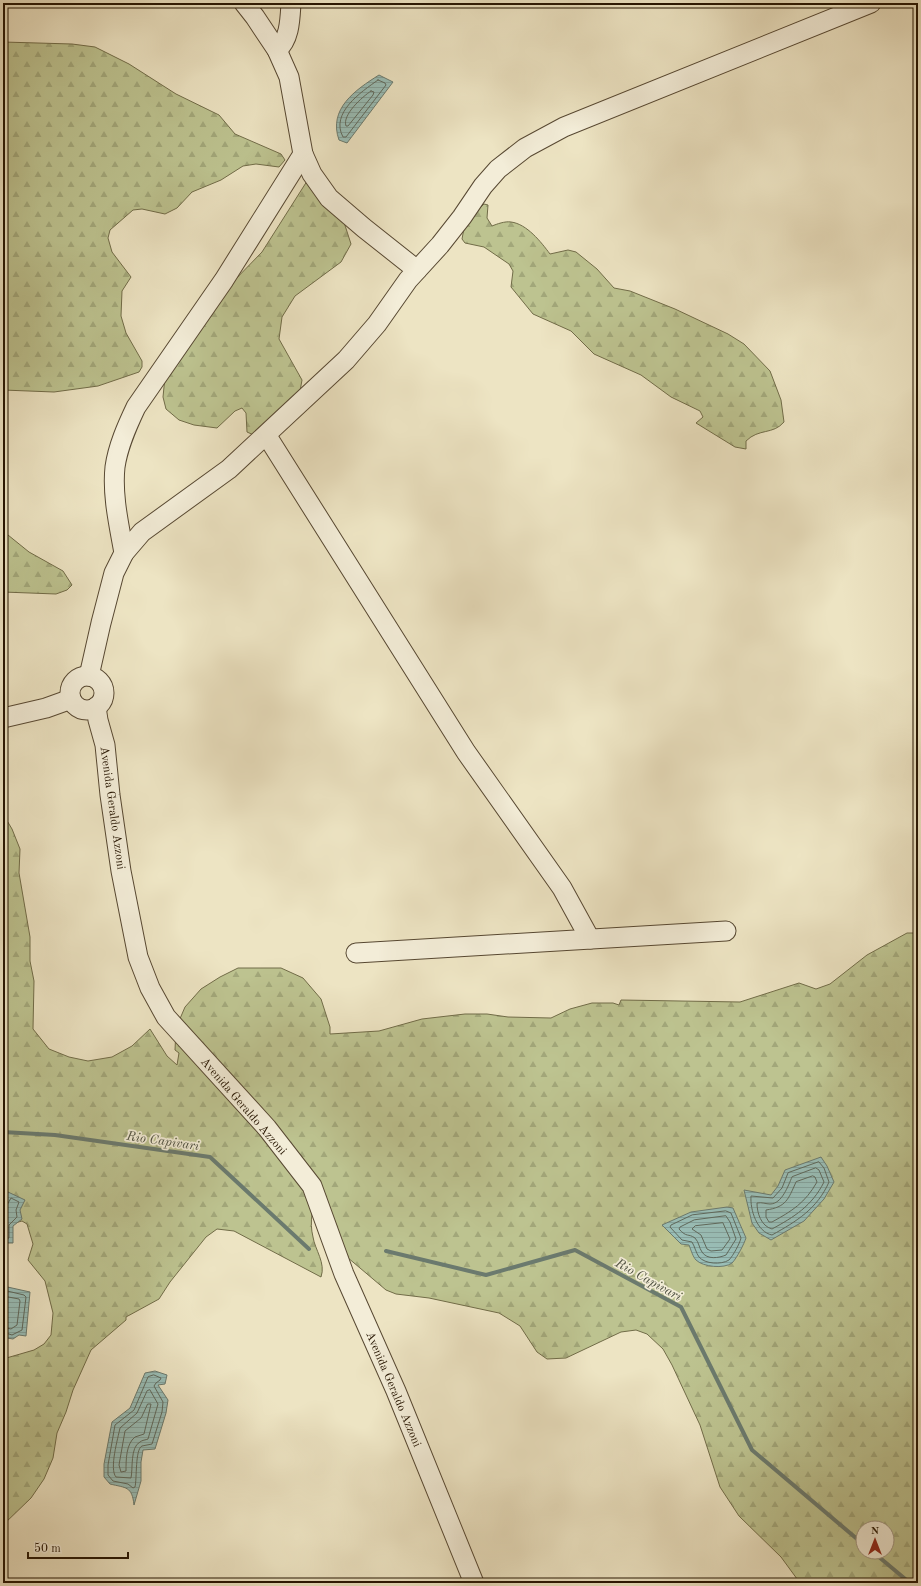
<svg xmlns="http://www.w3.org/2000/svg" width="921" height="1586" viewBox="0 0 921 1586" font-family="'Old Standard TT',serif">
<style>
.forest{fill:url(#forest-firs);stroke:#716c48;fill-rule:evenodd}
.water{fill:url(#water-rules);stroke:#6b7a6e}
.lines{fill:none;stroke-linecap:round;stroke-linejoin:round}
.shore{stroke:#5f695c;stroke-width:1}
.stream{stroke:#6b7a6e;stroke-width:4}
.minor-casing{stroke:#574832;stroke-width:21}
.minor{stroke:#f3edd8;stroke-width:19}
.labels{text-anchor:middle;stroke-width:3.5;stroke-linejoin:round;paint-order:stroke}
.street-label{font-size:12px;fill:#251401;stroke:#f3edd8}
.water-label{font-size:13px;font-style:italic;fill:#4e5041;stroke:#f3edd8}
</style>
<defs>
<pattern id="forest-firs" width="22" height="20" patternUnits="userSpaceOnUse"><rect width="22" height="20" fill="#bdc390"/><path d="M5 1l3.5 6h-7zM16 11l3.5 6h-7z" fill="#a2a77a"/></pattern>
<pattern id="water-rules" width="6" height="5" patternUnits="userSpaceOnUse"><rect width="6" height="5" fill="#99beb7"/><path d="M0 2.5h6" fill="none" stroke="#84a29c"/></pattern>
</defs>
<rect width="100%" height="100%" fill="#ede4c3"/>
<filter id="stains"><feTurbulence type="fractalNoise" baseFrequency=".005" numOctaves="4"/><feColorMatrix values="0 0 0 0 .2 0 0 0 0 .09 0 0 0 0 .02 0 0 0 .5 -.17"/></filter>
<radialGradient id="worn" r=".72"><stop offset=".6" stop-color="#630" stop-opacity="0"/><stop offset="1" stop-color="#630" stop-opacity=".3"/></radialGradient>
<g class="forest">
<path d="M3 42 72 44 95 47 129 64 176 94 219 115 235 134 281 154 285 160 279 167 256 164 243 166 221 180 192 192 177 208 165 214 142 209 133 210 110 230 108 238 112 252 131 277 122 291 121 316 126 333 142 361V367L139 372 98 386 54 392 3 390Z"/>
<path d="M309 178 341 213 351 244 341 262 295 296 282 317 279 339 302 380 299 397 256 436 247 432 246 413 242 408 235 411 217 428 194 425 179 420 166 409 163 397 165 377 195 321 262 252Z"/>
<path d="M484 204 488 205 487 218 492 226C497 224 505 221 511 222 527 224 541 242 550 254L568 250 576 252 597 269 614 288 630 291 675 309 728 334 744 344 770 371 781 400 784 422C773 435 759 428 746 441V449L735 447 696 423 703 417 700 411 671 397 641 375 594 354 571 331 533 314 511 287 513 271 509 264 484 247 465 243 462 239 465 223Z"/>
<path d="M3 534 8 535 29 552 63 571 72 585 67 590 56 594 3 592Z"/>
<path d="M3 814 12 829 20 849 19 873 30 937V961L34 981 33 1029 49 1049 69 1057 88 1061 112 1057 132 1046 150 1029 167 1056 177 1065 179 1053 175 1050 176 1028 185 1007 201 989 220 977 238 968H281L303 978 321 999 330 1027V1034L379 1031 422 1019 465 1014H487L508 1017 551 1018 570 1009 592 1003H613L619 1005 621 1000 740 1002 799 983 816 989 830 984 867 955 907 933H915L918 935V1583H800L781 1557 739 1516 720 1487 700 1425 672 1365 663 1349 647 1334 636 1330 621 1332 566 1358 547 1359 537 1352 520 1326 499 1313 429 1298 396 1294 386 1290 347 1257 312 1214C311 1222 311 1229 313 1237 315 1250 326 1263 321 1277L234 1231 217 1229 206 1237 170 1282 159 1299 126 1317V1320L91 1350 73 1390 66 1412 57 1433 53 1458 44 1479 31 1498 3 1525V1359L34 1350 44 1344 51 1335 53 1313 45 1281 28 1260 33 1244 27 1224 22 1221 4 1226 3 1225ZM863 1528H887V1552H863Z"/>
</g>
<g class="water">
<path d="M379 75 393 82 347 143 339 140C328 109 355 90 379 75Z"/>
<path d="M821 1157 827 1166 834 1182 824 1199 804 1221 771 1240 759 1233 752 1223 744 1190 771 1195 778 1186 785 1170Z"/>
<path d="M8 1192 25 1200 20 1210 22 1219 13 1226V1243H3V1210Z"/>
<path d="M727 1207 733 1208 746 1238C744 1244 737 1258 732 1263 724 1269 703 1267 696 1260 693 1257 691 1250 689 1245L681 1244 662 1225 691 1212Z"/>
<path d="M3 1286 30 1292 26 1336 19 1335 13 1339 7 1338 3 1335Z"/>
<path d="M155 1371 167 1375 165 1384 158 1385 168 1400 166 1413 155 1449 143 1450 141 1462V1481L134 1505C132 1486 126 1488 110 1484L104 1477V1464L112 1422 130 1408 145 1373Z"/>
</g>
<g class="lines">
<g class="shore">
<path d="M378 80 385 83 386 85 346 137H343C330 113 361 92 378 80Z"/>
<path d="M371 91 374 92 373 95 348 126H346C342 115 362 97 371 91Z"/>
<path d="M819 1162 824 1168 829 1182C817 1209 797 1221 772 1235 757 1232 750 1210 751 1196L773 1198 782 1188 788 1173Z"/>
<path d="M816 1168 819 1170 824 1182C812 1206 794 1217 772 1229 761 1226 757 1213 757 1203 762 1202 766 1204 770 1204 782 1204 788 1186 792 1177Z"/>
<path d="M813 1176 815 1177 817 1182C805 1203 792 1211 772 1222H769L766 1217V1210C786 1207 788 1200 796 1182Z"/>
<path d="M3 1207 7 1205 11 1198 19 1202 16 1210 17 1217 9 1225V1238L3 1239"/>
<path d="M726 1211 731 1213 741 1238C740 1243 733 1256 729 1260 721 1265 705 1264 699 1257 696 1253 695 1247 692 1242L682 1240 670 1227 671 1225 692 1215Z"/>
<path d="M726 1216 730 1222 736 1239 726 1255C719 1258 707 1260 702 1252 699 1248 699 1242 695 1238 688 1233 687 1238 679 1229L680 1227 694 1220Z"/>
<path d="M723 1223 730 1239 722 1250 711 1251 707 1249 701 1235 692 1229 695 1226Z"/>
<path d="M3 1290 24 1295 26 1297 22 1330 12 1335 3 1332"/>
<path d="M3 1296 19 1299 20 1301 17 1325 11 1329 3 1327"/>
<path d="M154 1375 161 1378 160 1380 156 1383 154 1386 163 1402 162 1412 152 1444C149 1445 145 1445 142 1446 135 1449 137 1479 135 1487L133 1488 128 1484 113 1481 108 1475V1465L115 1425 134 1410 148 1377Z"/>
<path d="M150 1390 158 1404 148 1439C146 1440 142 1440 140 1442 130 1447 133 1469 131 1478L116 1477C109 1469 118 1438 120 1428L137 1413 147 1391Z"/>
<path d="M148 1404H151L144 1434C141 1435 138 1436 135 1437 126 1444 126 1460 126 1471L121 1472 119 1465 125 1431 141 1418Z"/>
</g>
<g class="stream">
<path d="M3 1132 55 1135 210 1157 309 1249"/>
<path d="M386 1251 486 1275 575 1250 681 1307 752 1450 863 1544"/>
<path d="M873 1552 910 1583"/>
</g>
<defs>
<g id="minor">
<path d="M277 50C290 39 290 19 291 3"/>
<path d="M303 154 312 174 329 198 364 228 417 270"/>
<path d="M267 436 466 752 562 888 590 939"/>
<path d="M124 553C119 525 112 495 115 467 118 446 127 426 136 407L224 280 303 154 289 77 277 50 255 17 244 3"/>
<path d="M89 676 101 623 114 573 124 553 142 532 229 469 346 360 377 324 408 280 440 245 462 217 483 186 498 169 525 148 564 127 871 3"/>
<circle cx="87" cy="693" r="17"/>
<path d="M96 707 98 720 105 745 110 795 121 871 138 957 150 988 166 1017 267 1128 312 1186 344 1274 396 1391 474 1583"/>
<path d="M3 718 46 708 71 699"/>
<path d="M356 953 726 931"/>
</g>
</defs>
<use href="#minor" class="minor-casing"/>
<use href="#minor" class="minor"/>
</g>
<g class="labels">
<g class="street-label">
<text transform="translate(113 808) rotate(82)" y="4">Avenida Geraldo Azzoni</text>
<text transform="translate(244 1106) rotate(49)" y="4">Avenida Geraldo Azzoni</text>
<text transform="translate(394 1389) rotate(67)" y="4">Avenida Geraldo Azzoni</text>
</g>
<g class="water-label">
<text transform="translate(163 1140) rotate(8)" y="5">Rio Capivari</text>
<text transform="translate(649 1279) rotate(29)" y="5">Rio Capivari</text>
</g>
</g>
<rect width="921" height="1586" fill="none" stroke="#ede4c3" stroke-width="16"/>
<rect x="4" y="4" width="913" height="1578" fill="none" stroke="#251401" stroke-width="2"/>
<rect x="8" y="8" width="905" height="1570" fill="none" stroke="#251401"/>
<g transform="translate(875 1540)"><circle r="19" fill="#f3edd8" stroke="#a19682"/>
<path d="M0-3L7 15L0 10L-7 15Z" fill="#8f2418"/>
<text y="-6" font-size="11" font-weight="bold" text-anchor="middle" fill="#251401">N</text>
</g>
<path d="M28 1552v6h100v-6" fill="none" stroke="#251401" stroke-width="2"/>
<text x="34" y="1552" font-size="12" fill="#251401" stroke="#f3edd8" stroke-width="3" paint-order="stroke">50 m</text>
<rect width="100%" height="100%" filter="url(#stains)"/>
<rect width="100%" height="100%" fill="url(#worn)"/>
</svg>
